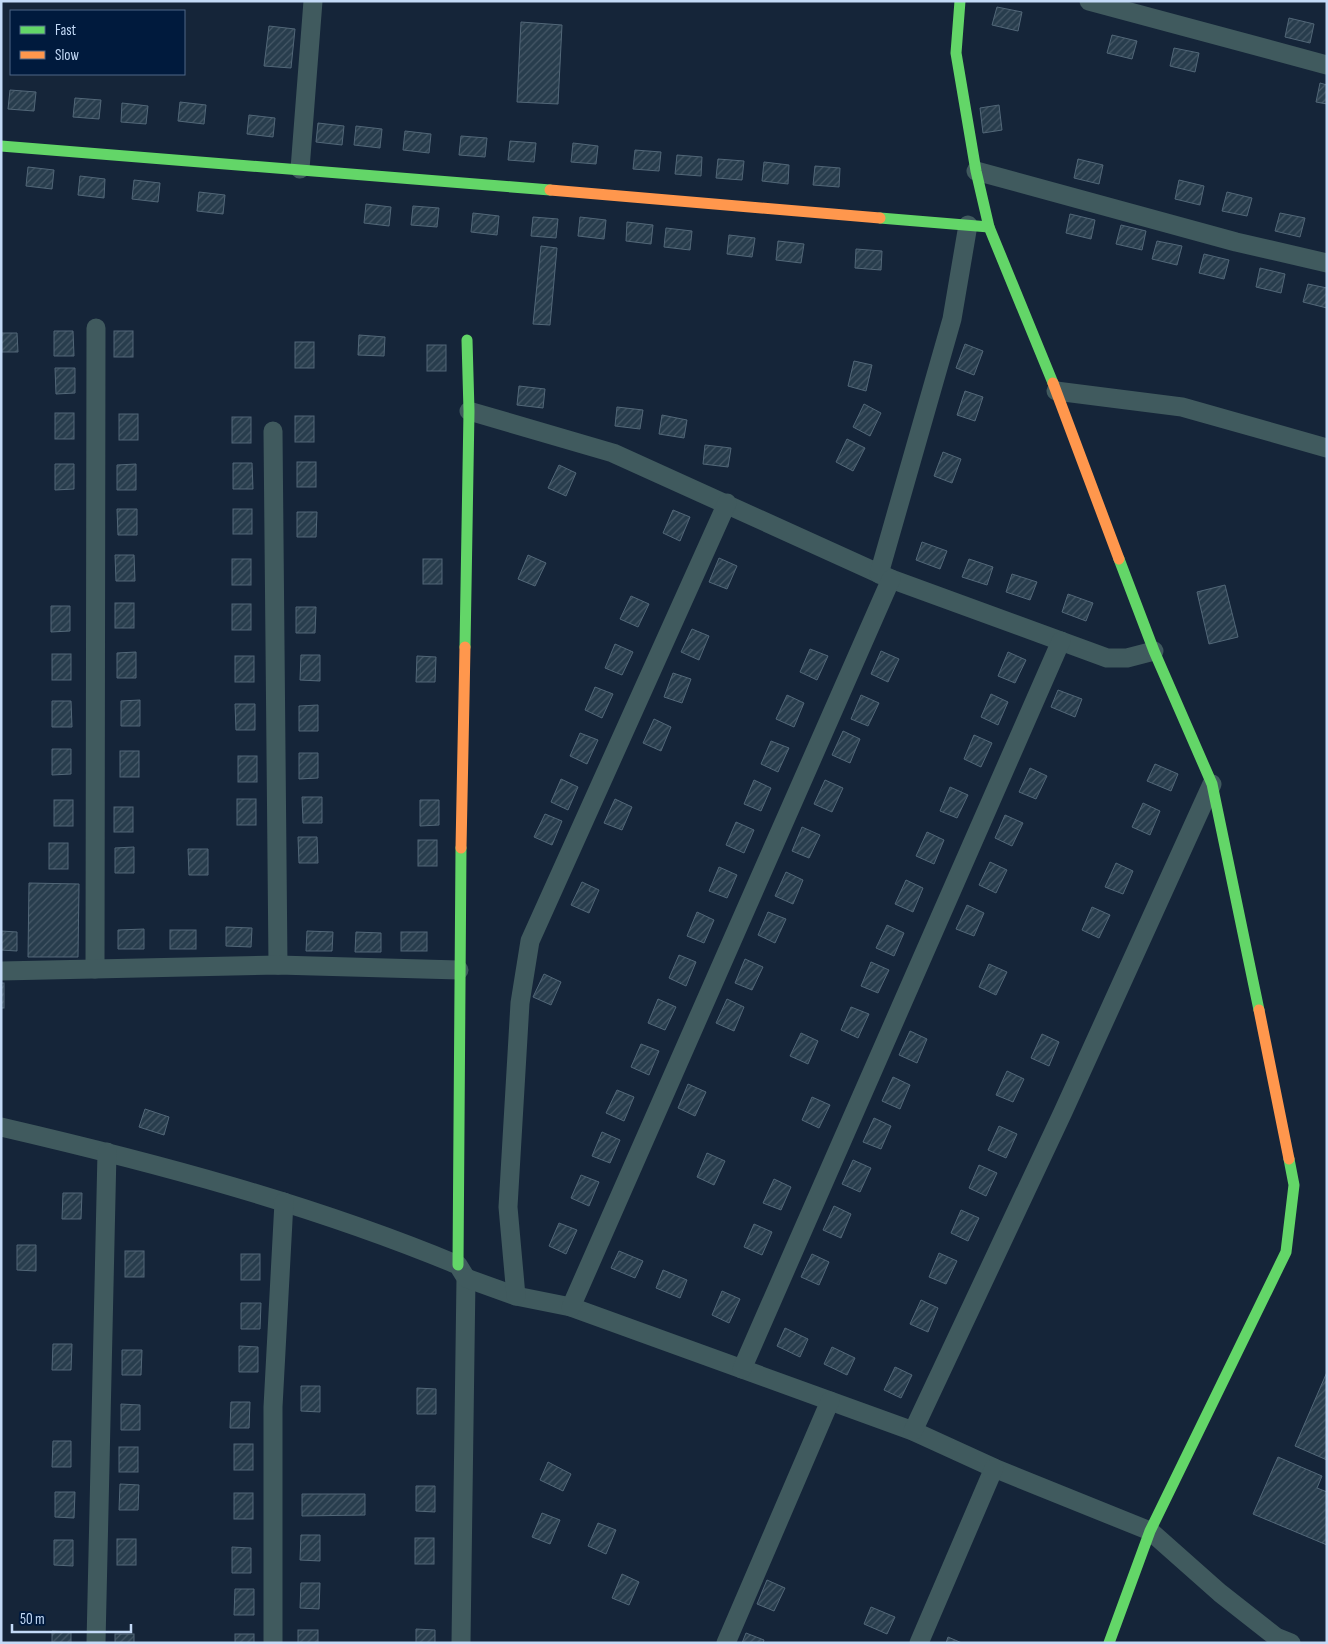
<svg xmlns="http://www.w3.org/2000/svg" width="1328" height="1644" viewBox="0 0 1328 1644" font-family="'Sofia Sans Condensed',sans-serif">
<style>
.building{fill:url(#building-hatch);stroke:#526778}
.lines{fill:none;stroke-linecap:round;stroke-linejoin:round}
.street{stroke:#405a5e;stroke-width:19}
.fast{stroke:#63d668;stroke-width:11}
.slow{stroke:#ff974d;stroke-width:11}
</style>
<defs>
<pattern id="building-hatch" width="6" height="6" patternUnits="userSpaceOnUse" patternTransform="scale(1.25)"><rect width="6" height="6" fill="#283d4d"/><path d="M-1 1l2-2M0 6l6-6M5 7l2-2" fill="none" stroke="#465867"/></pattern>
</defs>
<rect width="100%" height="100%" fill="#152539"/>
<g class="building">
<path d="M997 7 1022 12 1018 31 992 25Z"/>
<path d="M1289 18 1314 24 1310 43 1285 37Z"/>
<path d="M521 22 562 25 558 104 517 102Z"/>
<path d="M269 26 295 29 291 68 264 66Z"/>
<path d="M1112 35 1137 41 1132 59 1107 53Z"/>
<path d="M1174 48 1199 53 1195 72 1170 66Z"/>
<path d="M1320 83 1327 85V104L1316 102Z"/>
<path d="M10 90 36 92 34 111 8 109Z"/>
<path d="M75 98 101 100 99 119 73 117Z"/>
<path d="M180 102 206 105 204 124 178 121Z"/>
<path d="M122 103 148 106 146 124 121 122Z"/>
<path d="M999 105 1002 130 983 133 980 108Z"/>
<path d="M249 115 275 118 273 137 247 134Z"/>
<path d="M318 123 344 126 342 145 316 142Z"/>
<path d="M356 126 382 129 380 148 354 145Z"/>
<path d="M405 131 431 134 429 153 403 150Z"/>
<path d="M461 136 487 138 485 157 459 155Z"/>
<path d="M510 141 536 143 534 162 508 160Z"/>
<path d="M573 143 598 146 596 164 571 162Z"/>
<path d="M635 150 661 152 659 171 633 169Z"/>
<path d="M677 155 702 157 701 176 675 174Z"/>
<path d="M718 159 744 161 742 180 716 178Z"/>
<path d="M1078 159 1103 165 1099 184 1074 178Z"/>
<path d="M764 162 789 165 788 184 762 181Z"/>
<path d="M815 166 840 168 839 187 813 185Z"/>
<path d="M28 167 54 170 52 189 26 186Z"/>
<path d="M80 176 105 179 104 198 78 195Z"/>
<path d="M134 180 160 183 158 202 132 199Z"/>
<path d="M1179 180 1204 186 1200 205 1175 199Z"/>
<path d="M199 192 225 195 223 214 197 211Z"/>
<path d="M1227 192 1252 198 1247 216 1222 211Z"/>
<path d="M366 204 391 207 389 226 364 223Z"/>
<path d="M413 206 439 208 437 227 411 225Z"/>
<path d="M473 213 499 216 497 235 471 232Z"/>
<path d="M1280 213 1305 218 1300 237 1275 231Z"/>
<path d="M1070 214 1095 220 1091 239 1066 233Z"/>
<path d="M533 217 558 219 556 238 531 236Z"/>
<path d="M580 217 606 220 604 239 578 236Z"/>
<path d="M627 222 653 225 651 244 626 241Z"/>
<path d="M1121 225 1146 231 1142 250 1116 244Z"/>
<path d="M666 228 692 231 690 250 664 247Z"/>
<path d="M729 235 755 238 752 257 727 254Z"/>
<path d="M778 241 804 244 801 263 776 260Z"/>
<path d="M1157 241 1182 246 1177 265 1152 259Z"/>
<path d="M541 246 557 248 550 325 533 324Z"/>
<path d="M856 249 882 251 881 270 855 268Z"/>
<path d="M1204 254 1229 260 1224 279 1199 273Z"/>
<path d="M1260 268 1285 274 1281 293 1256 287Z"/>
<path d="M1308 284 1327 288V308L1303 302Z"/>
<path d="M54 331H73L74 356H54Z"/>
<rect x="114" y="331" width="19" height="26"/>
<path d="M1 333H17L18 352H1Z"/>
<path d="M359 335 385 337 384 356 358 355Z"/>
<rect x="295" y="342" width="19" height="26"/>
<path d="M965 344 983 351 974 375 956 368Z"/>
<rect x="427" y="345" width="19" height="26"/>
<path d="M854 361 872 365 866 391 848 386Z"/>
<path d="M55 368H75V393L56 394Z"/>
<path d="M519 386 545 389 543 408 517 405Z"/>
<path d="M965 391 983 397 975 421 957 415Z"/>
<path d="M864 404 881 413 870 436 853 427Z"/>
<path d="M617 407 643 410 640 429 615 426Z"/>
<rect x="55" y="413" width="19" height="26"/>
<rect x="119" y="414" width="19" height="26"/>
<path d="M662 415 687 420 684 438 659 434Z"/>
<rect x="295" y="416" width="19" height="26"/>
<rect x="232" y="417" width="19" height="26"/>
<path d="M847 439 865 448 853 471 836 462Z"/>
<path d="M705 445 731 448 728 467 703 464Z"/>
<path d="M943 452 961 459 952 483 934 476Z"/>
<rect x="297" y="462" width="19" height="25"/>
<path d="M233 463H252L253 489H233Z"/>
<path d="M55 464H74V489L55 490Z"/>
<path d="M136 464V490H117V465Z"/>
<path d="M559 465 576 473 566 496 548 488Z"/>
<path d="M117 509H137V535H118Z"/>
<rect x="233" y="509" width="19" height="25"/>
<path d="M673 510 690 517 680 541 663 533Z"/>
<path d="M297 512H317L316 537H297Z"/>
<path d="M922 542 947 551 940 569 916 560Z"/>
<path d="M115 555H134L135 581H116Z"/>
<path d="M528 555 546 563 535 586 518 579Z"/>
<path d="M719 558 737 566 727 589 709 582Z"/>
<rect x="232" y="559" width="19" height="26"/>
<rect x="423" y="559" width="19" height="25"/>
<path d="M969 559 993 567 987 585 962 577Z"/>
<path d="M1012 574 1037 582 1030 600 1006 592Z"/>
<path d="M1225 585 1238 637 1209 644 1197 592Z"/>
<path d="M1068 594 1093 603 1086 621 1062 612Z"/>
<path d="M631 596 649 604 638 627 620 619Z"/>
<rect x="115" y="603" width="19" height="25"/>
<rect x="232" y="604" width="19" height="26"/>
<path d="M51 606H70V631L51 632Z"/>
<path d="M296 607H316L315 633H296Z"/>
<path d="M692 629 709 636 699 660 681 652Z"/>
<path d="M615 644 633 652 622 675 605 668Z"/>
<path d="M810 649 828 656 817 680 800 672Z"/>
<path d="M881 651 899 659 888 682 871 674Z"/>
<path d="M136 652V678H117V653Z"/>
<path d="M1008 652 1026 660 1015 683 998 676Z"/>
<rect x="52" y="654" width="19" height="26"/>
<path d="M301 655H320V681L300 680Z"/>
<rect x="235" y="656" width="19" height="26"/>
<path d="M417 656 436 657 435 682H416Z"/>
<path d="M673 673 691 679 682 703 664 697Z"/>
<path d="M595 687 613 694 602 718 585 710Z"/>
<path d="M1058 690 1082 699 1075 717 1051 707Z"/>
<path d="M991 694 1008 702 998 725 981 717Z"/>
<path d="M787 695 804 703 794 727 776 719Z"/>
<path d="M861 695 879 703 868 726 851 719Z"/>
<path d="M140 700V726H121V701Z"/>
<path d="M52 701H71L72 727H52Z"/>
<path d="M235 704H255V730H236Z"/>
<path d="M318 705V731H299V706Z"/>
<path d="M654 719 671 727 661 751 643 743Z"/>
<path d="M843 731 860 739 850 763 832 755Z"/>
<path d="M580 733 598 740 587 764 570 756Z"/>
<path d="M974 735 992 743 981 767 964 759Z"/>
<path d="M771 741 789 748 778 772 761 764Z"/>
<path d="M52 749H71V774L52 775Z"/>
<rect x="120" y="751" width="19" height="26"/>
<path d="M299 753H318V778L299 779Z"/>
<rect x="238" y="756" width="19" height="26"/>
<path d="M1155 764 1178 774 1171 791 1147 781Z"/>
<path d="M1030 768 1047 776 1036 799 1019 792Z"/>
<path d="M561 779 578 787 568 810 551 802Z"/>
<path d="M754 780 771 788 761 811 744 804Z"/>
<path d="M825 780 843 788 832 812 814 804Z"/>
<path d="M950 787 968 795 957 818 940 811Z"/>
<path d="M302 797H322V823H303Z"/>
<rect x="237" y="799" width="19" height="26"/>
<path d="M615 799 632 807 622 830 604 823Z"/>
<rect x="54" y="800" width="19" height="26"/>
<path d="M420 800H439V825L420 826Z"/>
<path d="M1143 803 1160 811 1150 835 1132 827Z"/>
<rect x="114" y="807" width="19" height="25"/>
<path d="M545 814 562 821 552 845 534 837Z"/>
<path d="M1005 815 1023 823 1012 846 995 838Z"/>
<path d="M736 822 754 830 744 853 726 845Z"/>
<path d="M802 827 820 835 809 858 792 851Z"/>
<path d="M927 832 944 840 934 864 916 856Z"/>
<path d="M298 837H317L318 863H299Z"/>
<rect x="418" y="840" width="19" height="26"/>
<rect x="49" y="843" width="19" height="26"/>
<path d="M134 847V873H115V848Z"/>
<path d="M188 849H208V875H189Z"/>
<path d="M990 862 1007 870 996 893 979 885Z"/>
<path d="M1116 863 1133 871 1123 894 1105 887Z"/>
<path d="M719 867 737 875 727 898 709 891Z"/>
<path d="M786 872 803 880 793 904 775 896Z"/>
<path d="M906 880 923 888 913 912 895 904Z"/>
<path d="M582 882 599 890 589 913 571 905Z"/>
<path d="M29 883 79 884 78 957H28Z"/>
<path d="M967 905 984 913 974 936 956 929Z"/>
<path d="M1092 907 1110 915 1099 938 1082 930Z"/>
<path d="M697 912 714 920 704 943 687 936Z"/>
<path d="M768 912 786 919 775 943 758 935Z"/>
<path d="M887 925 904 933 894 956 876 948Z"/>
<path d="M226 927 252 928 251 947 226 946Z"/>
<path d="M144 929V949H118V930Z"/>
<rect x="170" y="930" width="26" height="19"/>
<path d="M1 931 17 932V951L1 950Z"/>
<path d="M307 931 333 932 332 951H306Z"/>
<path d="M356 932 381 933V952H355Z"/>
<rect x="401" y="932" width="26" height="19"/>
<path d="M679 955 696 962 686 986 669 978Z"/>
<path d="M745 959 763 967 752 990 735 983Z"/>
<path d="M871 962 889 970 878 993 861 986Z"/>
<path d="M989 964 1007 972 996 995 979 987Z"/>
<path d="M544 974 561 982 551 1005 533 997Z"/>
<rect x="1" y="983" width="3" height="25"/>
<path d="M658 999 676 1007 665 1030 648 1023Z"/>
<path d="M727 999 744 1007 734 1031 716 1023Z"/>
<path d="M851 1007 869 1014 858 1038 841 1030Z"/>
<path d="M910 1031 927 1039 917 1063 899 1055Z"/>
<path d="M801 1033 818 1041 808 1064 790 1056Z"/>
<path d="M1042 1034 1059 1042 1049 1066 1031 1058Z"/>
<path d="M641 1044 659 1051 649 1075 631 1067Z"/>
<path d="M1007 1071 1024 1079 1013 1102 996 1095Z"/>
<path d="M893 1077 910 1085 900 1109 882 1101Z"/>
<path d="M688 1084 706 1092 695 1116 678 1108Z"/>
<path d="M617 1090 634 1097 624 1121 606 1113Z"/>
<path d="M812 1097 830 1105 819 1128 802 1120Z"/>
<path d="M145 1109 169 1117 164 1135 139 1127Z"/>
<path d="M874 1118 891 1126 881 1149 863 1142Z"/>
<path d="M999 1126 1017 1134 1006 1158 988 1150Z"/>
<path d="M602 1132 620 1140 610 1163 592 1156Z"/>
<path d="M707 1153 725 1161 714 1185 697 1177Z"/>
<path d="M853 1160 871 1168 860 1192 842 1184Z"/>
<path d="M979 1165 997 1173 986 1196 969 1188Z"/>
<path d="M581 1175 599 1182 589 1206 571 1198Z"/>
<path d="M774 1179 791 1187 781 1210 763 1203Z"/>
<path d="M63 1193H82L81 1219H62Z"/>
<path d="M834 1206 851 1214 841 1238 823 1230Z"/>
<path d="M961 1210 979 1218 968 1241 951 1233Z"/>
<path d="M559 1223 577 1230 566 1254 549 1246Z"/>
<path d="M754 1224 772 1232 762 1255 744 1247Z"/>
<path d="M17 1245H36V1271L17 1270Z"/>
<rect x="125" y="1251" width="19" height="26"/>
<path d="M619 1251 643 1261 635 1278 611 1268Z"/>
<path d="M939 1253 957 1261 946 1284 929 1277Z"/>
<rect x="241" y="1254" width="19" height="26"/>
<path d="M812 1254 829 1262 819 1285 801 1277Z"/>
<path d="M663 1270 687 1280 680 1298 656 1288Z"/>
<path d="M722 1291 740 1299 729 1323 712 1315Z"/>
<path d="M921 1300 938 1308 928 1332 910 1324Z"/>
<path d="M241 1303H261L260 1329H241Z"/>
<path d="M785 1328 808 1339 800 1357 777 1346Z"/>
<path d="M53 1344H72L71 1370H52Z"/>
<path d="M239 1346 258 1347V1372H239Z"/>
<path d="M832 1347 855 1358 847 1375 824 1364Z"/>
<path d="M122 1350H142L141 1375H122Z"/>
<path d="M895 1367 912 1375 901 1398 884 1390Z"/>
<path d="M1327 1372V1460L1295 1446Z"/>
<path d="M301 1386H320V1412L301 1411Z"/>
<path d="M417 1388 436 1389V1414H417Z"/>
<path d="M231 1402H250L249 1428H230Z"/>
<path d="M121 1404 140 1405V1430H121Z"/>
<path d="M53 1441H71V1467H52Z"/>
<rect x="234" y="1444" width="19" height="26"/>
<rect x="119" y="1447" width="19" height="25"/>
<path d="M1278 1457 1322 1476 1317 1488 1327 1492V1545L1253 1514Z"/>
<path d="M548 1462 571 1474 563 1491 540 1480Z"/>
<path d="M120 1484 139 1485 138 1510H119Z"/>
<path d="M416 1486H435V1512L416 1511Z"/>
<path d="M55 1492H75L74 1518 55 1517Z"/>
<rect x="234" y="1493" width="19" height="26"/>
<path d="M302 1494H365V1515L302 1516Z"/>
<path d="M542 1513 560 1520 550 1544 532 1537Z"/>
<path d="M598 1523 616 1530 606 1554 588 1546Z"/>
<path d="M301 1535H320V1561L300 1560Z"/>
<rect x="415" y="1538" width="19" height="26"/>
<rect x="117" y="1539" width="19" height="26"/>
<path d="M54 1540H73V1566L54 1565Z"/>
<path d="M232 1547 251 1548V1573H232Z"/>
<path d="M622 1574 639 1582 629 1605 612 1598Z"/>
<path d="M767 1580 785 1588 774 1611 757 1604Z"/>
<path d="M301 1583H320L319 1609 300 1608Z"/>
<path d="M235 1589H254V1615H234Z"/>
<path d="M871 1607 895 1617 887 1634 864 1624Z"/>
<path d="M416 1629 435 1630V1643H416Z"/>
<rect x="298" y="1630" width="20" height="13"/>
<path d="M52 1631 71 1632V1643H52Z"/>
<path d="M746 1633 764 1640 763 1643H742Z"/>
<rect x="115" y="1634" width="19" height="9"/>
<rect x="235" y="1634" width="19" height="9"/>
<path d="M948 1637 962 1643H946Z"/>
</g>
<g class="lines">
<g class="street">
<path d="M1089 1 1327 65"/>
<path d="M300 169 313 1"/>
<path d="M976 171 1236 242 1327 263"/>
<path d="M1056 391 1182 407 1327 448"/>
<path d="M469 411 613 453 891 579 1107 658H1127L1154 651"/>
<path d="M273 431 278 965"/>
<path d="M879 574 952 319 968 225"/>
<path d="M95 969 96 328"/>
<path d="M1 971 278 965 459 970"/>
<path d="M1 1127C156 1163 311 1204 458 1265L466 1278 461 1643"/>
<path d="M466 1278 516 1296 571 1307 913 1431 994 1468 1150 1531 1220 1593 1276 1637 1291 1643"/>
<path d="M516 1296 508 1207 520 1003 530 941 727 503"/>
<path d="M571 1307 891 579"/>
<path d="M742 1369 1061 641"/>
<path d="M913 1431 1063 1112 1212 784"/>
<path d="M96 1643 107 1152"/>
<path d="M273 1643V1407L284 1202"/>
<path d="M726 1643 830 1401"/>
<path d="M919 1643 994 1468"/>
</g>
<g class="fast">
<path d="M960 1 956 53 976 171 989 227 1053 383"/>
<path d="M1 146 550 190"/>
<path d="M880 218 989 227"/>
<path d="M1119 559 1154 651 1212 784 1259 1010"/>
<path d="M465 647 469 411 467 340"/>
<path d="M458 1265 461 848"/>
<path d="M1109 1643 1150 1531 1286 1252 1294 1185 1289 1159"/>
</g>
<g class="slow">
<path d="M550 190 880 218"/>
<path d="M1053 383 1119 559"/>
<path d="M461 848 465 647"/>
<path d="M1259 1010 1289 1159"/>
</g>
</g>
<rect width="1328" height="1644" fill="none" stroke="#c3daf7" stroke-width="5"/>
<rect x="10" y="10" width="175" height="65" fill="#001a3d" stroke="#4e6787"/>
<rect x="20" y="26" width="25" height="8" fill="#63d668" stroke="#4e6787"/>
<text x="55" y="35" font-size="15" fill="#c3daf7">Fast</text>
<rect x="20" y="51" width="25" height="8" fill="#ff974d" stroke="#4e6787"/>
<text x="55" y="60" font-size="15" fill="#c3daf7">Slow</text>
<path d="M12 1624v8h119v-8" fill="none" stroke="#c3daf7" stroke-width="2.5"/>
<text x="20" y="1624" font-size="15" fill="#c3daf7" stroke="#001a3d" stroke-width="4" paint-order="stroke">50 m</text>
</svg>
